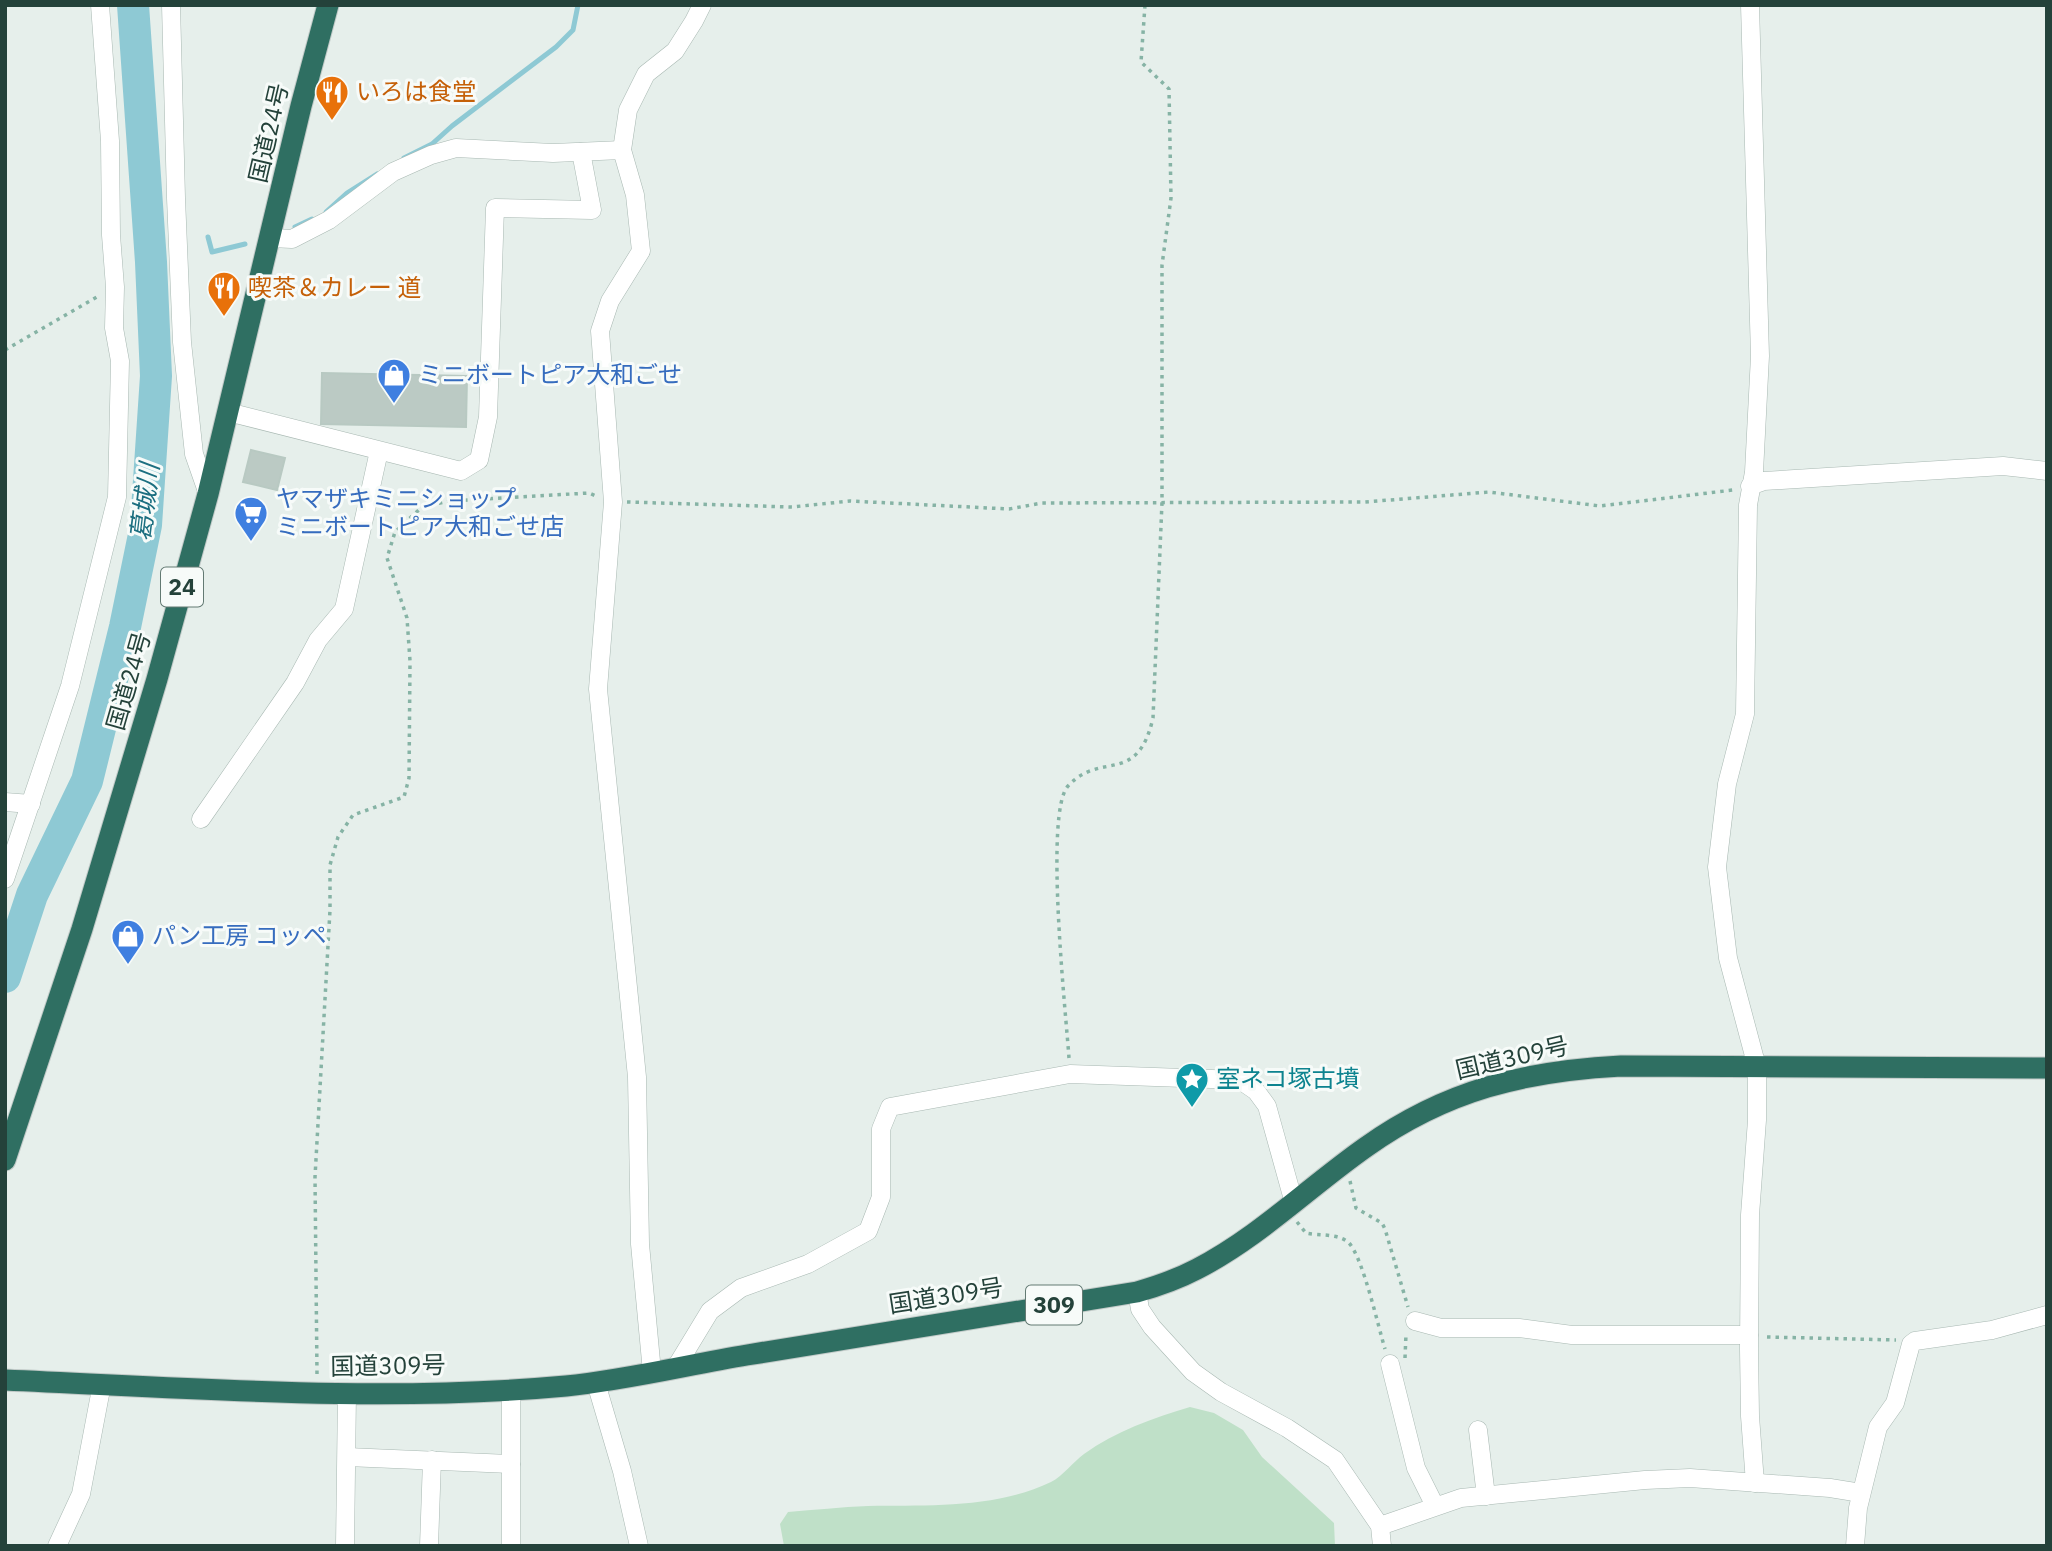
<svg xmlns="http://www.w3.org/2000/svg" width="2052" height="1551" viewBox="0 0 2052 1551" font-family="'IBM Plex Sans','Noto Sans JP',sans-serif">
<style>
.green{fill:#bfe0c8}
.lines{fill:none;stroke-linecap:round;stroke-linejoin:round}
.stream{stroke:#8ec9d4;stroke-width:5}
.river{stroke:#8ec9d4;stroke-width:32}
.building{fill:#bbcac4;stroke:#b8c9c2;stroke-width:2}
.minor-casing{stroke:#a8b8b2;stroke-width:19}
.highway-casing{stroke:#c2cac8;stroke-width:23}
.path{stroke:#86b3a5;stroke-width:3.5;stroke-dasharray:3.5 5;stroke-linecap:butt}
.minor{stroke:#fff;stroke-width:18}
.highway{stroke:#2f6f62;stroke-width:21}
.labels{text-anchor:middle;stroke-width:6;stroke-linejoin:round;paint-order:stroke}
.shield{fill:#f7fbf9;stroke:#637a73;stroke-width:2}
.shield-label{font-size:23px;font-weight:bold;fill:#24423a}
.food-label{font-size:24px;fill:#c56008;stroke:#f7fbf9;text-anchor:start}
.street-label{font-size:24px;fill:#24423a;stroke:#f7fbf9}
.shop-label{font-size:24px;fill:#366cbe;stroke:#f7fbf9;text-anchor:start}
.culture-label{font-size:24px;fill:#0d838f;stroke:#f7fbf9;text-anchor:start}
.water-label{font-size:26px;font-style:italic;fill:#1c6f80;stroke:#f7fbf9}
</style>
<rect width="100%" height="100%" fill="#e6efeb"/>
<path class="green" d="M1190 1407 1214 1413 1243 1430 1262 1457 1334 1523 1335 1546H784L780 1524 788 1512C814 1510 841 1507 868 1506 929 1505 995 1509 1051 1482 1063 1476 1073 1462 1084 1454 1116 1431 1153 1418 1190 1407Z"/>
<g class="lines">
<g class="stream">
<path d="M404 158 432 144 452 126 556 47 573 30 578 5"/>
<path d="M326 212 347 193 377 174"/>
<path d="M295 227 312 219"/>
<path d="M208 237 212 252 245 244"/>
</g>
<path class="river" d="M5 977 32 895 87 781 125 627 146 525 156 376 151 262 133 5"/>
</g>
<g class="building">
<path d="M322 373 467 376 466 427 321 424Z"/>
<path d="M251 450 285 458 277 490 243 482Z"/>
</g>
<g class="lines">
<defs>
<g id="minor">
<path d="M171 5 176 198 182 342 194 454 208 494"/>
<path d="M1750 5 1760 356 1754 472 1748 505 1745 714 1727 784 1717 867 1728 958 1757 1067V1120L1750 1215 1749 1349 1750 1416 1755 1483"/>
<path d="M271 238 292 239 329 220 393 172 431 155 456 148 553 153 622 150"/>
<path d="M228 412 461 471 479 460 488 417 495 208 592 210 581 152"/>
<path d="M1750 486 1764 481 2003 466 2047 471"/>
<path d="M5 802 31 804"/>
<path d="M201 819 295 683 318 640 344 609 379 451"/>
<path d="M5 879 70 686 117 497 120 361 114 328 115 287 111 235 110 141 100 5"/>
<path d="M1137 1292 1140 1309 1152 1327 1193 1372 1221 1392 1287 1428 1335 1460 1380 1526 1382 1546"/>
<path d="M1415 1321 1441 1328H1519L1572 1335H1749"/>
<path d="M1390 1364 1416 1468 1435 1506"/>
<path d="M676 1367 710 1311 741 1288 808 1264 868 1231 881 1197V1129L890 1107 1070 1074 1240 1080 1256 1091 1267 1106 1294 1203"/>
<path d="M652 1372 640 1244 637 1077 598 689 613 502 600 331 610 301 641 251 635 195 622 150 628 110 646 74 675 51 694 21 702 5"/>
<path d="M596 1383 622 1471 639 1546"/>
<path d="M1478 1430 1486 1496"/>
<path d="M347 1457 511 1464"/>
<path d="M1380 1526 1461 1498 1645 1480 1690 1478 1830 1488 1861 1493"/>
<path d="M57 1546 81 1494 102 1384"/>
<path d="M345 1546 347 1393"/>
<path d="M429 1546 432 1460"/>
<path d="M511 1546V1389"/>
<path d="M1855 1546 1858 1508 1878 1427 1895 1403 1911 1344 1915 1341 1992 1330 2047 1315"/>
</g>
<g id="highway">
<path d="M5 1160 82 929 157 679 208 494 301 106 328 5"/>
<path d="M5 1380C192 1388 380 1403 566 1386 627 1380 687 1365 747 1355 877 1334 1007 1313 1137 1292 1158 1286 1178 1279 1197 1269 1259 1237 1309 1187 1366 1147 1446 1090 1525 1071 1621 1066L2047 1068"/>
</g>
</defs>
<use href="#minor" class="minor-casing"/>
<use href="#highway" class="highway-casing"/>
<g class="path">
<path d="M5 350 97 297"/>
<path d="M627 502 792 507 850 501 1009 509 1042 503 1365 502 1489 492 1600 506 1733 490"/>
<path d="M1069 1058C1066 1014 1044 812 1068 786 1101 750 1137 787 1153 718L1162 502V265L1171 198 1169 89 1141 62 1145 5"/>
<path d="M1350 1181 1356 1208 1382 1223 1385 1229 1408 1307"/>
<path d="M1297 1222 1306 1233C1318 1236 1339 1233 1349 1243 1363 1258 1378 1326 1385 1349"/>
<path d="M1767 1337 1896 1340"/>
<path d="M1405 1358 1406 1334"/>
<path d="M317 1374 315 1177 330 910V865L338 837 353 815 404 797 409 778 410 661 407 618 387 558 395 532 422 507 450 501 589 493 596 496"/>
</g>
<use href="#minor" class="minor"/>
<use href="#highway" class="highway"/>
</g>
<defs>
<symbol id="restaurant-pin" viewBox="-11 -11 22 30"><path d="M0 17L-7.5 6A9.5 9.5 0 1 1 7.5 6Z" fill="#e8710a" stroke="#f7fbf9"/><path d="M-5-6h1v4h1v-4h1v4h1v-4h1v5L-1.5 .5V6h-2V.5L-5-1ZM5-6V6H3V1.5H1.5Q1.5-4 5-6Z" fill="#fff"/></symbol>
<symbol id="shop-pin" viewBox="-11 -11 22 30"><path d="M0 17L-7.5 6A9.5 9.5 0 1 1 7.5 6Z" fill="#3f7fe0" stroke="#f7fbf9"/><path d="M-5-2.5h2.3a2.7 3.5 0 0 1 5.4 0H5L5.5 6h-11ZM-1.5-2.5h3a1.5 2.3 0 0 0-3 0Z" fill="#fff"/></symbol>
<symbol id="supermarket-pin" viewBox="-11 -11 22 30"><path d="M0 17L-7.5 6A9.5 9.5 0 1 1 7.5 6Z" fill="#3f7fe0" stroke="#f7fbf9"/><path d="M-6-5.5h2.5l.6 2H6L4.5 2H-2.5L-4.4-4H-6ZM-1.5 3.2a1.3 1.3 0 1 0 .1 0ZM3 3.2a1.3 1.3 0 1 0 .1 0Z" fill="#fff"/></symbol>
<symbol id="sight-pin" viewBox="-11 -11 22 30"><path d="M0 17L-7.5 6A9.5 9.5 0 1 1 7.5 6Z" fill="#0f9aa8" stroke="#f7fbf9"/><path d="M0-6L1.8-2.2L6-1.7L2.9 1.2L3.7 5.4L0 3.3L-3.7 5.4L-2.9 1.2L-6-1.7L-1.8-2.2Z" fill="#fff"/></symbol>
</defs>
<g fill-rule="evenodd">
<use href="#restaurant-pin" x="313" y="73" width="38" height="52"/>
<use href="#restaurant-pin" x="205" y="269" width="38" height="52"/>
<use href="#shop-pin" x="375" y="356" width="38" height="52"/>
<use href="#supermarket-pin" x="232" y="494" width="38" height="52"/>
<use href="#shop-pin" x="109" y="917" width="38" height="52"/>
<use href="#sight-pin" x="1173" y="1060" width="38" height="52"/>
</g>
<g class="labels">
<g class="shield">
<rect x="161" y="567.5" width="42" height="39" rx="5"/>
<rect x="1026" y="1285.5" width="56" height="39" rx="5"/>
</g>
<g class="shield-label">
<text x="182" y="595">24</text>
<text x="1054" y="1313">309</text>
</g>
<g class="food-label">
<text x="356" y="100">いろは食堂</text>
<text x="248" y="296">喫茶＆カレー 道</text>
</g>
<g class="street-label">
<text transform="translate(269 133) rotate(-77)" y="8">国道24号</text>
<text transform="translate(129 681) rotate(-74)" y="8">国道24号</text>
<text transform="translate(1512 1058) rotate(-13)" y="8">国道309号</text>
<text transform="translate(946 1296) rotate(-9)" y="8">国道309号</text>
<text transform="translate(388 1366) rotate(-1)" y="8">国道309号</text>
</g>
<g class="shop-label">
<text x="418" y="383">ミニボートピア大和ごせ</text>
<text x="276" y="507">ヤマザキミニショップ<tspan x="276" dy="28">ミニボートピア大和ごせ店</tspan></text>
<text x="152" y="944">パン工房 コッペ</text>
</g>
<g class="culture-label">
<text x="1216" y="1087">室ネコ塚古墳</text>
</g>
<g class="water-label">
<text transform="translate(145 502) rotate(-83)" y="9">葛城川</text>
</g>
</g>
<rect width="2052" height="1551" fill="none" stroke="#24423a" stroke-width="14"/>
</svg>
